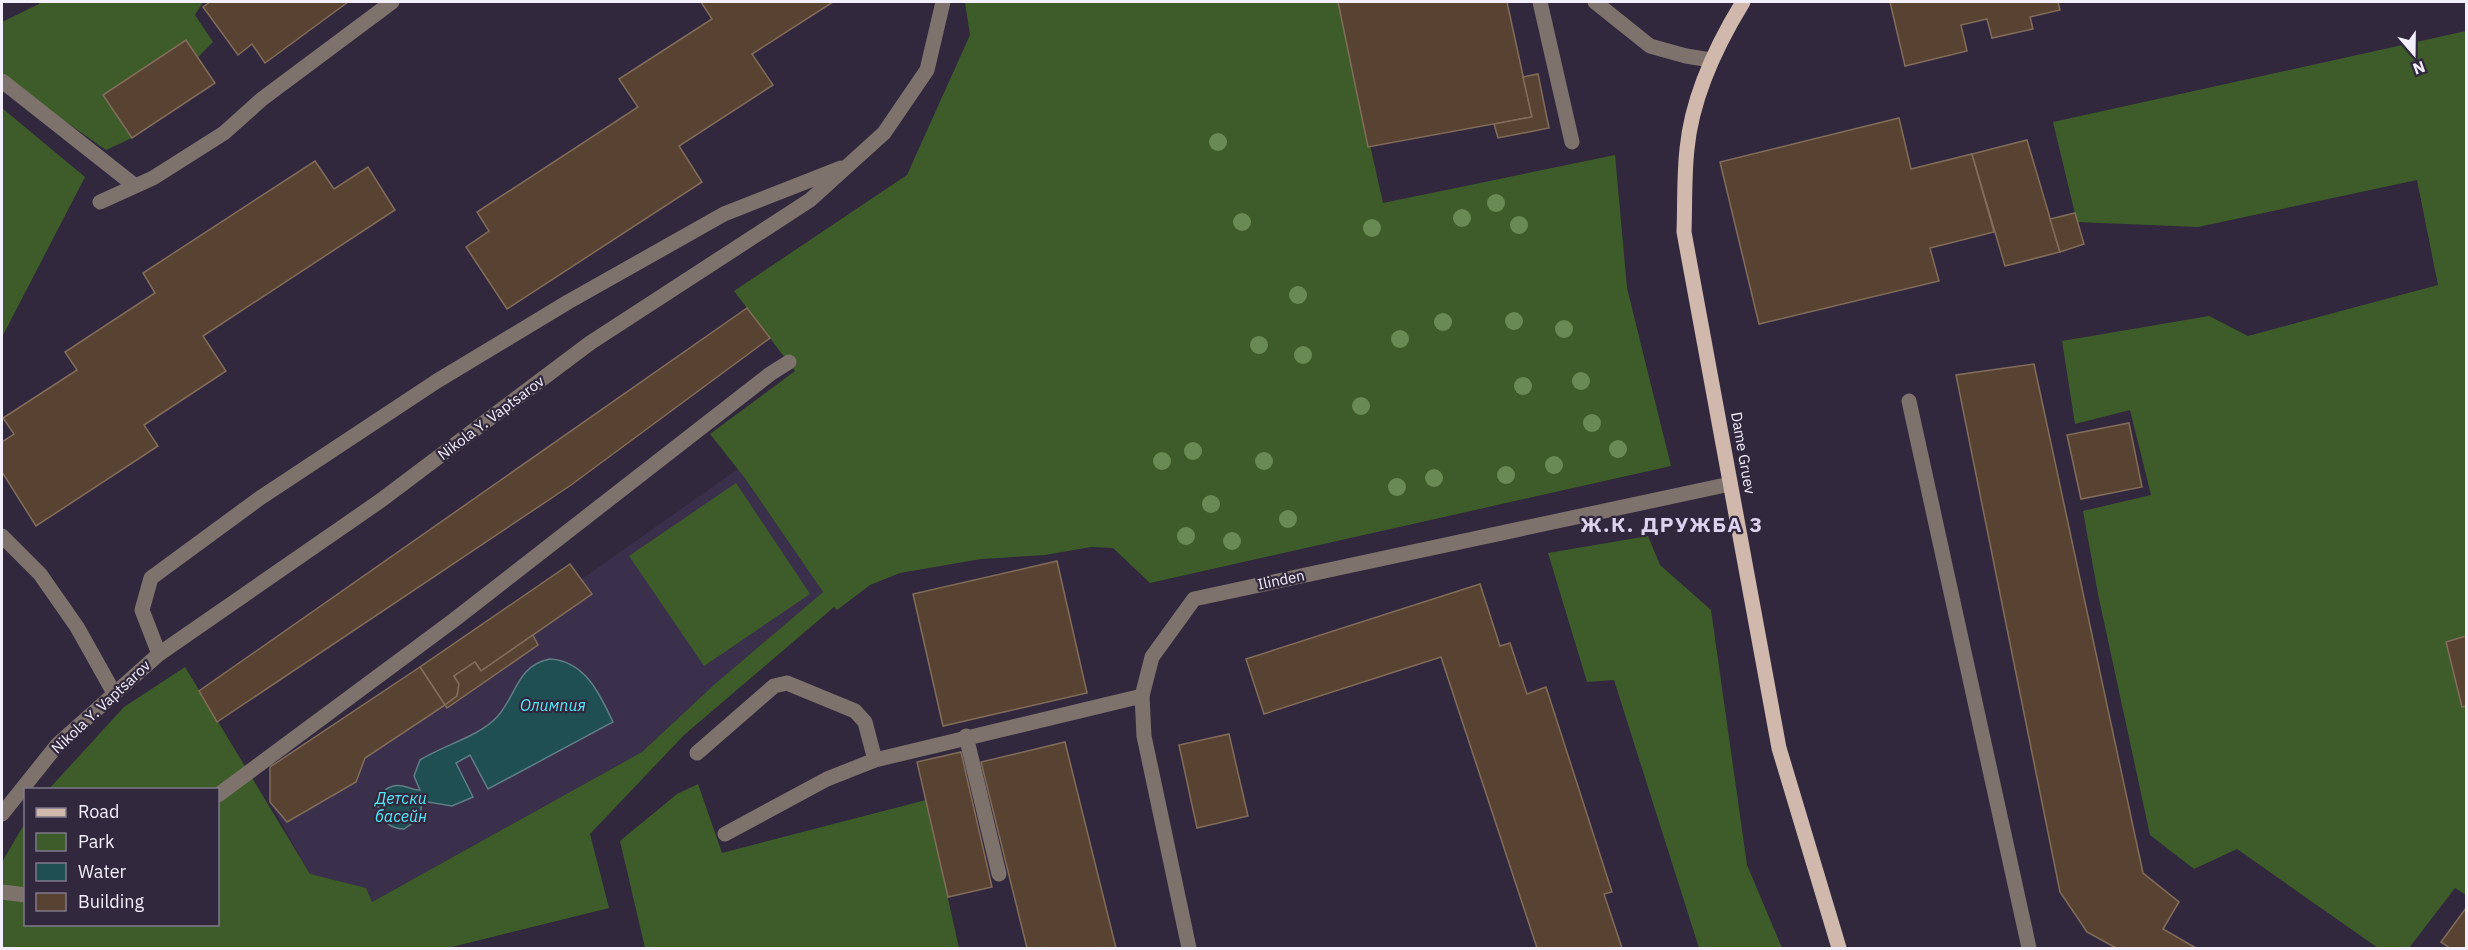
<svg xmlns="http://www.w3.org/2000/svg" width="2468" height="950" viewBox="0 0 2468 950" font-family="'IBM Plex Sans',sans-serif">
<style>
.built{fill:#3b304b}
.green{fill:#3e5c29}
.water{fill:#1f4e53;stroke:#5f7e86;stroke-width:1.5}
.building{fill:#584333;stroke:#826c5a;stroke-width:1.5}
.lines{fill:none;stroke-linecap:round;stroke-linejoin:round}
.minor{stroke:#7e726d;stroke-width:15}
.major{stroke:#d0b8ac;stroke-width:15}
.tree{fill:#698955}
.labels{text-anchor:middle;stroke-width:4.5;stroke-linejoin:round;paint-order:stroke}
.street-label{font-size:15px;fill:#f4effd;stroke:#31283d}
.water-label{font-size:16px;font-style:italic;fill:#53ebfa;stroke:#31283d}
.district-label{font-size:21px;font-weight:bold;letter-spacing:1.5px;fill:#ddd3ef;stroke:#31283d}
</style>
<rect width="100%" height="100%" fill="#31283d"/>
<path class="built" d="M738 469 823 592 716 683 642 752 372 902 366 888 310 874 270 802 494 618 570 564 582 579Z"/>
<g class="green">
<path d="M39 2H203L195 15 213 42 198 57 186 40 104 95 132 138 106 150 2 77V22L39 4Z"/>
<path d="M965 2H1338L1383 203 1615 155 1627 288 1671 466 1150 583 1113 548 1091 547 1045 555 981 559 900 573 870 585 837 610 834 607 684 735 590 834 609 908 448 948H2V862L25 823 26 924H218V790L49 789 124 707 185 667 310 874 366 888 372 902 642 752 716 683 823 592 744 477 710 434 795 371 734 291 907 175 970 35Z"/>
<path d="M2466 31V895L2455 888 2409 948H2378L2237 849 2194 869 2150 835 2098 594 2083 511 2151 495 2130 410 2075 424 2062 341 2209 316 2248 336 2438 285 2417 180 2198 227 2077 222 2053 122Z"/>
<path d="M2 108 85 177 2 337Z"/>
<path d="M736 483 810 594 704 666 629 556Z"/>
<path d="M1648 536 1660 565 1711 610 1747 865 1782 948H1699L1614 680 1587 682 1548 553Z"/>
<path d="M698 784 722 853 926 800 959 948H645L620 841 677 794Z"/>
</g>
<path class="water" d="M550 659C585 661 600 694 613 722L488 789 470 755 456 763 473 797 452 806 422 801 420 818 404 829C377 829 367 794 393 786 404 783 411 791 420 790L414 776 420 760C442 746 480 736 497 717 516 697 517 665 550 659Z"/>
<g class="building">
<path d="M210 2H348L265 63 252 44 238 55 203 7Z"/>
<path d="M701 2H833L752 54 773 85 679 146 702 182 507 309 466 247 489 231 477 212 638 107 619 79 712 19Z"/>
<path d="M1338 2H1507L1532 117 1368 147Z"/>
<path d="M1890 2H2058L2060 10 2030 17 2033 29 1992 38 1987 19 1961 25 1967 51 1905 66Z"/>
<path d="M186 40 215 83 132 138 103 95Z"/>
<path d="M1538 74 1549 128 1498 138 1494 124 1532 117 1523 77Z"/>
<path d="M1899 118 1911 169 1972 154 1994 232 1930 248 1939 281 1759 324 1720 162Z"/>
<path d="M2027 140 2060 252 2005 266 1972 154Z"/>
<path d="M315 161 334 189 368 167 395 210 203 336 226 371 144 425 158 446 36 526 2 472V442L14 434 3 418 77 370 65 352 155 293 143 273Z"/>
<path d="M2075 213 2084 244 2060 252 2050 219Z"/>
<path d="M747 308 770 338 571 485 217 722 199 691Z"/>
<path d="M2034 364 2143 873 2179 902 2163 929 2196 948H2116L2087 932 2060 892 1956 375Z"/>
<path d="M2129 423 2142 487 2081 499 2067 435Z"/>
<path d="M1057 561 1087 693 943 726 913 594Z"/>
<path d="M570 564 592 594 481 671 475 662 454 676 459 684 457 696 445 705 420 667Z"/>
<path d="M1480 584 1500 646 1510 643 1527 694 1546 687 1612 892 1604 894 1622 948H1537L1441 657 1264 714 1246 659Z"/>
<path d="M533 635 538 645 447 708 445 705 457 696 459 684 454 676 475 662 481 671Z"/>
<path d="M2466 636V706L2462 707 2446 642Z"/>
<path d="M420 667 445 705 365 758 356 782 287 822 270 802V767Z"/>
<path d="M1229 734 1248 816 1197 828 1179 745Z"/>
<path d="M1065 742 1116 948H1027L981 762Z"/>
<path d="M961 752 992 887 948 897 917 762Z"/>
<path d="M2466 908V948H2450L2441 942Z"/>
</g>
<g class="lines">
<g class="minor">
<path d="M1540 2 1572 142"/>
<path d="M1595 2 1650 46 1686 56 1711 60"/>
<path d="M2 81 134 185"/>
<path d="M100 202 153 178 224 133 262 99 392 2"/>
<path d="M1909 401 2029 948"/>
<path d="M2 536 40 574 77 627 114 693"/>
<path d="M159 654 142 610 151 578 260 498 437 381 568 302 724 214 841 168"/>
<path d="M966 736 999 874"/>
<path d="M697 753 774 686 787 683 855 711 865 722 875 760"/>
<path d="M218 795 454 620 770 374 789 362"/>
<path d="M2 814 58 744 159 654 380 501 590 343 810 200 884 133 927 70 943 2"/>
<path d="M725 834 827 779 875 760 1142 696"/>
<path d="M2 892 26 895"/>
<path d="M1189 948 1144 736 1142 696 1152 657 1194 599 1730 484"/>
</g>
<path class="major" d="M1743 2C1716 46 1692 96 1687 149 1684 176 1685 205 1684 232L1779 748 1839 948"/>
</g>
<g class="tree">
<circle cx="1218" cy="142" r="9"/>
<circle cx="1496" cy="203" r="9"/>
<circle cx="1462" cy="218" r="9"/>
<circle cx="1242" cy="222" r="9"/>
<circle cx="1519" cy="225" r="9"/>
<circle cx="1372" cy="228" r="9"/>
<circle cx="1298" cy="295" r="9"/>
<circle cx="1514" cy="321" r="9"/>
<circle cx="1443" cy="322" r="9"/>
<circle cx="1564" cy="329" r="9"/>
<circle cx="1400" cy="339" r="9"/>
<circle cx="1259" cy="345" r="9"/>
<circle cx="1303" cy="355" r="9"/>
<circle cx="1581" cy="381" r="9"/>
<circle cx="1523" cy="386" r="9"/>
<circle cx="1361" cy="406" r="9"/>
<circle cx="1592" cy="423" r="9"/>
<circle cx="1618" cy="449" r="9"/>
<circle cx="1193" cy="451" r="9"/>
<circle cx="1162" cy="461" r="9"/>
<circle cx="1264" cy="461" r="9"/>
<circle cx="1554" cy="465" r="9"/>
<circle cx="1506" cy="475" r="9"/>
<circle cx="1434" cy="478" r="9"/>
<circle cx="1397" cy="487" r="9"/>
<circle cx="1211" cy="504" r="9"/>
<circle cx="1288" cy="519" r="9"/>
<circle cx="1186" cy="536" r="9"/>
<circle cx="1232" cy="541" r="9"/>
</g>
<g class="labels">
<g class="street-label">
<text transform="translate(491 418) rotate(-37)" y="5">Nikola Y. Vaptsarov</text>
<text transform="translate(1743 453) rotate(80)" y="5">Dame Gruev</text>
<text transform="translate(1281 580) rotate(-12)" y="5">Ilinden</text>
<text transform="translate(101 707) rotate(-43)" y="5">Nikola Y. Vaptsarov</text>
</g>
<g class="water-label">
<text x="553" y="711">Олимпия</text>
<text x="401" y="804">Детски<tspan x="401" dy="18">басейн</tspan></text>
</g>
<g class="district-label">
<text x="1672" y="532">Ж.К. ДРУЖБА 3</text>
</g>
</g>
<rect width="2468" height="950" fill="none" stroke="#f4effd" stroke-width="6"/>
<rect x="24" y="788" width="195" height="138" fill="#31283d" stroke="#7f788a" stroke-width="1.5"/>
<rect x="36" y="808" width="30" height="9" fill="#d0b8ac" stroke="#7f788a" stroke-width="1.5"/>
<text x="78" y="818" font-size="18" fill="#f4effd">Road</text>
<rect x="36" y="833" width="30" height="18" fill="#3e5c29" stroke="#7f788a" stroke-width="1.5"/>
<text x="78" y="848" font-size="18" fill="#f4effd">Park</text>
<rect x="36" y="863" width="30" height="18" fill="#1f4e53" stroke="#7f788a" stroke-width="1.5"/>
<text x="78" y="878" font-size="18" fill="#f4effd">Water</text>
<rect x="36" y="893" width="30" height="18" fill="#584333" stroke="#7f788a" stroke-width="1.5"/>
<text x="78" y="908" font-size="18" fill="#f4effd">Building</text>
<g transform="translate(2414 54) rotate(160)" stroke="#31283d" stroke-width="4.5" paint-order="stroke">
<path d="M0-4.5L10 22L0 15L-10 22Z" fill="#f4effd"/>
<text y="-9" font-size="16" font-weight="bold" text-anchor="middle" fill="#f4effd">N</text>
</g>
</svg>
